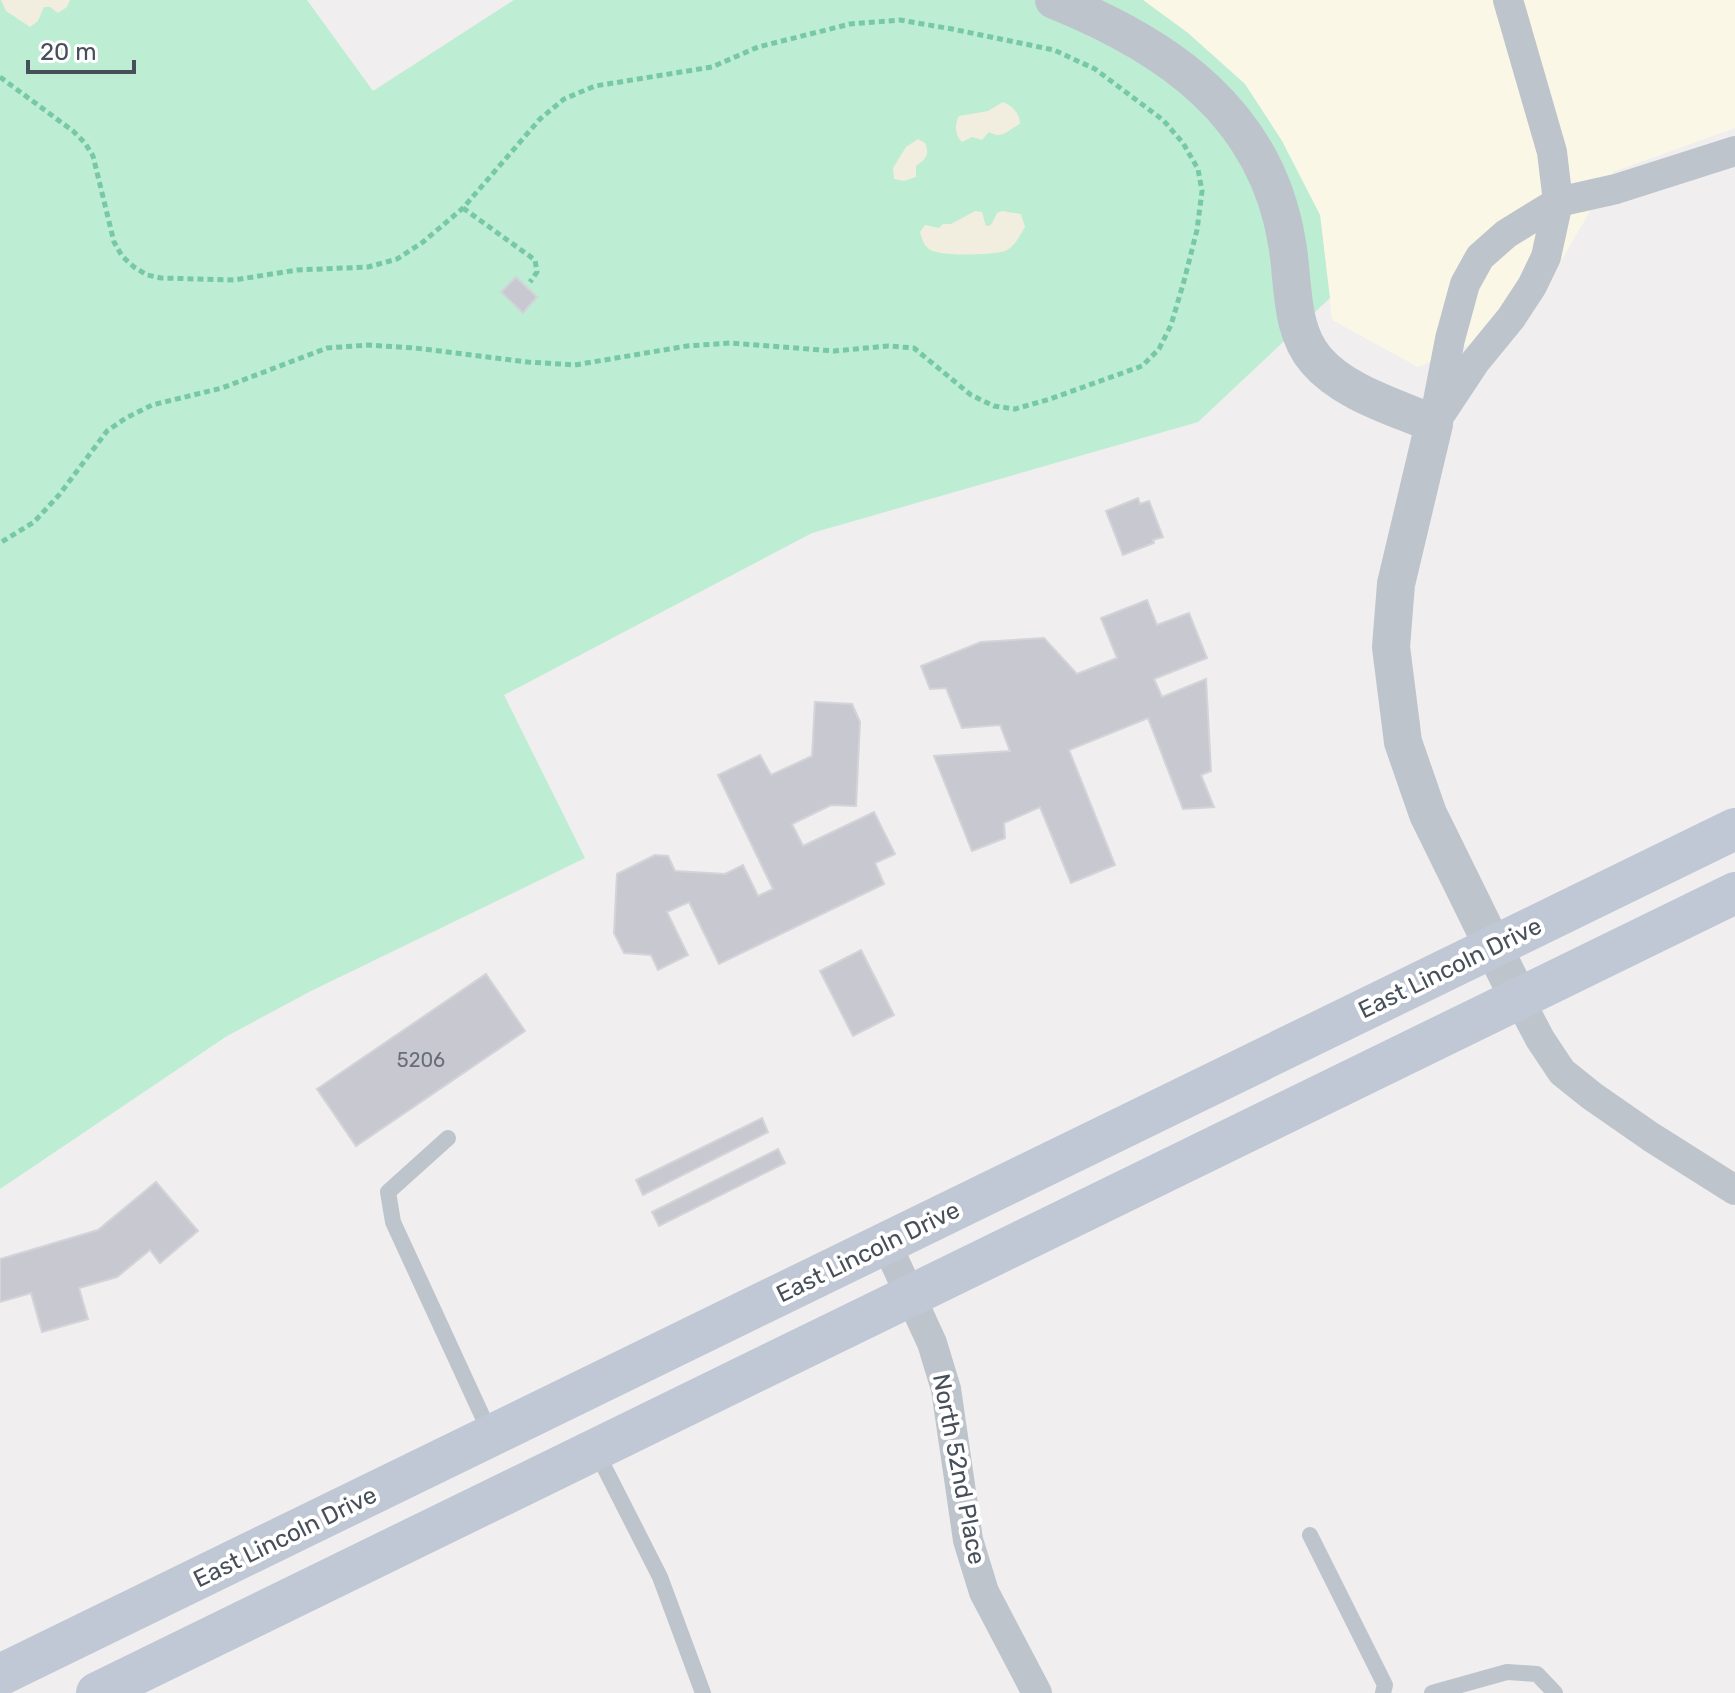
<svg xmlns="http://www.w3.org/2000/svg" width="1735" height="1693" viewBox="0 0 1735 1693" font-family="Rubik,sans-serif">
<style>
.commercial{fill:#fbf7e7}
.green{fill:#bdedd3}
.sand{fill:#f1eddf}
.building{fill:#c8c9d0;stroke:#d2d4d9;stroke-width:2}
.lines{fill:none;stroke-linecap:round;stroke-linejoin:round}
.path{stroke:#77c9a6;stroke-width:5;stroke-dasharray:6 4;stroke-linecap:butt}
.service{stroke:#bdc4cc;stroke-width:16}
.minor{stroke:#bdc4cc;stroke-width:30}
.tertiary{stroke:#bdc4cc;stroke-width:38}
.secondary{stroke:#bfc8d4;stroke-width:42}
.labels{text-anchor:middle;stroke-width:8;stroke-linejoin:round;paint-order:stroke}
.number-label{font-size:20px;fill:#676e78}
.street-label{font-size:24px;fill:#47505a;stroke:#fff}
</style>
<rect width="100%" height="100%" fill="#f0eeee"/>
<path class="commercial" d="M1143 0H1735V128L1613 172 1526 321 1418 367 1332 320 1320 215 1282 141 1245 84 1188 33Z"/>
<path class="green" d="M0 0H307L373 91 514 0H1143L1188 33 1245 84 1282 141 1320 215 1330 298 1198 422 812 533 504 695 585 858 311 991 227 1036 0 1189Z"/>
<g class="sand">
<path d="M1 0H70L67 7 58 13 50 7H44L38 21 30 27 6 11Z"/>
<path d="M1003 102C1013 106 1020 114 1020 124 1008 130 1002 140 989 132L982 140 972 137 962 142C955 136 954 124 959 116L988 111Z"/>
<path d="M918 139 925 143C930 155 926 159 916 166V177L904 181 894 179 893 168 906 147Z"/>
<path d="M975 211 982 212 986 226 991 225 997 213 1002 211 1021 214 1025 227C1020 235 1015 247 1005 251 993 255 938 257 929 249 923 245 922 238 920 232L925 225 939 228 943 224H951Z"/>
</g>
<g class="building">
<path d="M516 277 537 297 523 313 501 292Z"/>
<path d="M1138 498 1140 504 1149 501 1163 537 1153 540 1154 543 1123 555 1106 511Z"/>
<path d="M1147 600 1157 625 1189 613 1207 658 1154 679 1162 697 1206 679 1211 771 1201 775 1214 807 1183 809 1148 718 1069 750 1115 865 1071 883 1040 807 1004 823 1005 838 972 851 934 756 1010 751 1000 725 962 728 946 688 930 689 921 666 981 642 1044 638 1077 674 1117 658 1101 618Z"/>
<path d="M815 702 852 704 860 722 856 806 831 805 792 824 803 846 874 812 895 854 875 863 884 884 719 964 689 902 667 912 688 955 658 970 651 955 624 953 614 933 617 874 655 855 668 856 675 871 725 874 743 865 758 896 773 889 718 775 760 755 771 775 812 756Z"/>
<path d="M861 950 894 1015 853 1036 820 971Z"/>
<path d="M486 974 525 1031 356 1146 317 1089Z"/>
<path d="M762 1118 768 1132 643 1195 636 1180Z"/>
<path d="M778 1149 785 1163 659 1226 652 1212Z"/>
<path d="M156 1182 198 1231 160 1263 150 1250 117 1277 79 1288 88 1319 42 1332 31 1293 0 1302V1259L98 1230Z"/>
</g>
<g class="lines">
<g class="path">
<path d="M0 77 73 131 85 143 93 156 114 242 122 256 134 267 147 275 161 278 234 280 297 270 368 267 397 259 423 242 463 208 540 119 564 99 595 86 712 67 758 47 850 24 900 20 952 29 1054 50 1095 69 1163 120 1183 143 1198 169 1202 191 1197 230 1184 281 1171 325 1159 349 1142 366 1050 399 1015 409 994 406 971 395 914 348 888 346 834 351 730 343 687 346 575 365 528 362 415 348 368 345 327 348 222 388 152 405 126 418 107 431 59 495 34 522 0 543"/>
<path d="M463 208 535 260 537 272 530 282"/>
</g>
<g class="service">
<path d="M448 1138 388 1192 393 1222 491 1435"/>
<path d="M596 1451 660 1577 703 1693"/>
<path d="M1310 1535 1385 1685 1383 1693"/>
<path d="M1432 1693 1507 1672 1537 1674 1555 1693"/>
</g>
<g class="minor">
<path d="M1436 411 1450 339 1465 284 1480 257 1506 234 1558 202 1616 189 1735 151"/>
<path d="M1434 424 1475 362 1511 318 1532 286 1546 257 1558 202 1552 152 1508 0"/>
<path d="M1519 999 1540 1039 1562 1072 1592 1096 1651 1137 1735 1190"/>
<path d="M886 1243 932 1343 946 1389 968 1540 984 1592 1037 1693"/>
</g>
<path class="tertiary" d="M1054 0C1168 46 1266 113 1287 243 1294 281 1289 329 1316 360 1344 393 1395 407 1434 424L1396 584 1391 647 1403 742 1428 814 1519 999"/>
<g class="secondary">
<path d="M0 1675 1735 829"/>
<path d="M97 1693 1735 893"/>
</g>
</g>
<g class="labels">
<g class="number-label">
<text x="421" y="1067">5206</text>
</g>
<g class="street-label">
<text transform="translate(1450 968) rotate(-26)" y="8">East Lincoln Drive</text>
<text transform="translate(868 1252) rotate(-26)" y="8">East Lincoln Drive</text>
<text transform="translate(959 1469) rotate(79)" y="8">North 52nd Place</text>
<text transform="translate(285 1537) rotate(-26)" y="8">East Lincoln Drive</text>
</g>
</g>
<path d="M28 60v12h106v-12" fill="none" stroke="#47505a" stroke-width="4"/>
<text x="40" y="60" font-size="24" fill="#47505a" stroke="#ffffff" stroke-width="6" paint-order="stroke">20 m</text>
</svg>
